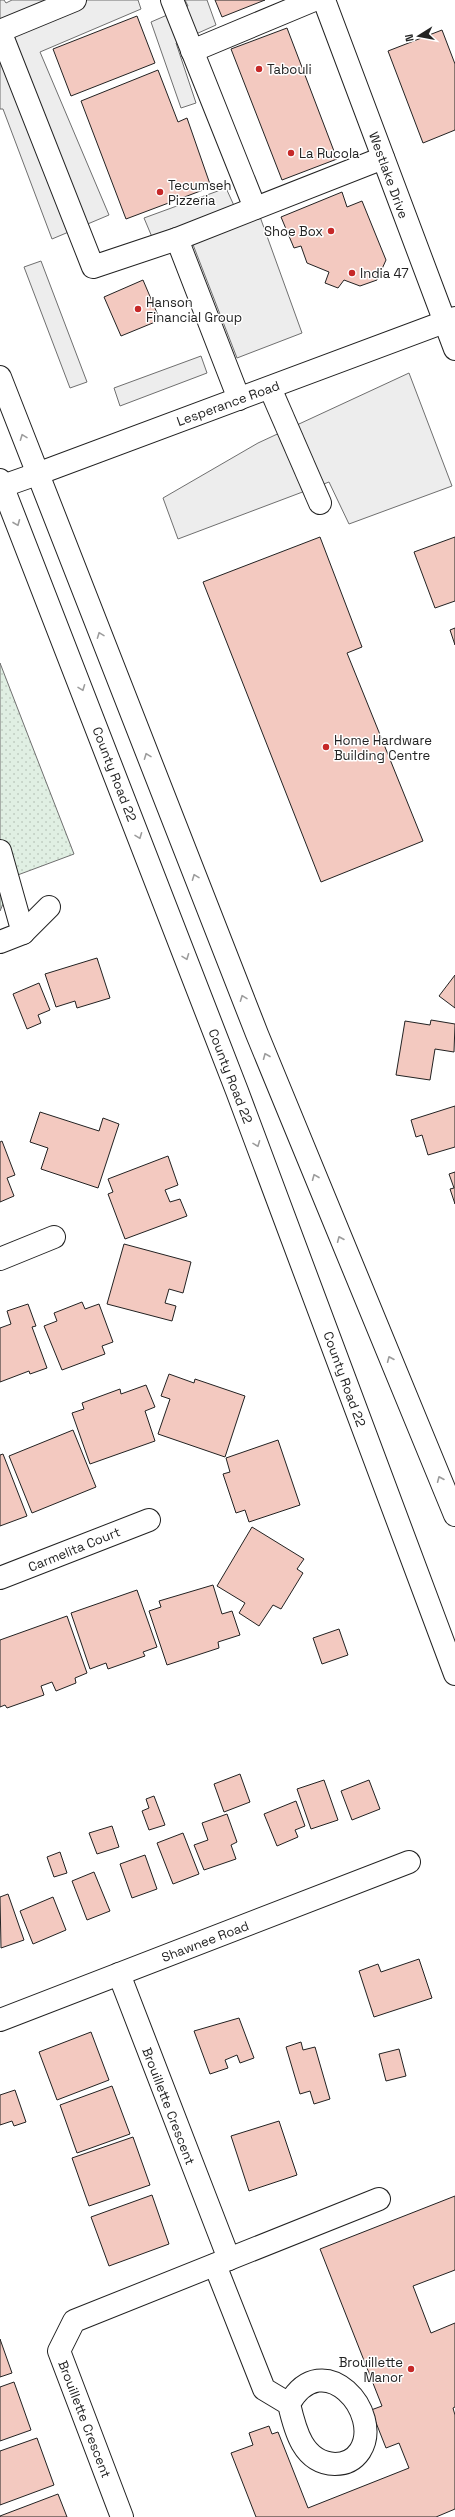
<svg xmlns="http://www.w3.org/2000/svg" width="455" height="2517" viewBox="0 0 455 2517" font-family="'Space Grotesk',sans-serif">
<style>
.park{fill:url(#park-dots);stroke:#6f6f6f}
.parking{fill:#ededed;stroke:#6f6f6f}
.building{fill:#f3c9c0;stroke:#222}
.lines{fill:none;stroke-linecap:round;stroke-linejoin:round}
.minor-casing{stroke:#222;stroke-width:24}
.major-casing{stroke:#222;stroke-width:24}
.minor{stroke:#fff;stroke-width:22}
.major{stroke:#fff;stroke-width:22}
.oneway{stroke:#9c9c9c}
.poi-dot{fill:#c62828;stroke:#fff;stroke-width:1.5}
.labels{text-anchor:middle;stroke-width:3;stroke-linejoin:round;paint-order:stroke}
.poi-label{font-size:13px;fill:#222;stroke:#fff;text-anchor:start}
.street-label{font-size:13px;fill:#222;stroke:#fff}
</style>
<defs>
<pattern id="park-dots" width="8" height="8" patternUnits="userSpaceOnUse"><rect width="8" height="8" fill="#e0efe3"/><path d="M2 2h.1M6 6h.1" fill="none" stroke="#c0cdc2" stroke-width="1.8" stroke-linecap="round"/></pattern>
</defs>
<rect width="100%" height="100%" fill="#fff"/>
<path class="park" d="M0 663 74 854 15 876 0 911Z"/>
<g class="parking">
<path d="M0 0H4L6 3 12 0H138L141 9 40 52 109 215 52 239 3 109H0Z"/>
<path d="M185 0H207L216 25 176 43 196 103 181 108 151 22 188 6Z"/>
<path d="M226 188 241 221 259 214 302 333 237 358 192 242 160 256 144 218Z"/>
<path d="M41 261 87 382 70 388 24 267Z"/>
<path d="M201 356 207 373 120 406 114 388Z"/>
<path d="M409 373 452 486 349 524 329 482 178 539 163 498 258 443Z"/>
</g>
<g class="building">
<path d="M215 0H265L222 17Z"/>
<path d="M137 16 155 63 71 96 53 49Z"/>
<path d="M287 28 337 159 282 180 231 49Z"/>
<path d="M442 30 455 64V130L423 143 388 51Z"/>
<path d="M158 70 178 122 187 118 211 187 126 219 81 101Z"/>
<path d="M342 192 347 207 362 201 386 260 377 280 360 286 344 280 338 288 325 283 329 272 307 263 301 246 294 248 281 217Z"/>
<path d="M143 280 160 320 121 336 104 297Z"/>
<path d="M320 537 362 647 347 653 423 841 321 882 203 582Z"/>
<path d="M455 537V601L435 608 414 552Z"/>
<path d="M455 628V645L450 630Z"/>
<path d="M97 958 110 998 77 1008 75 1001 56 1007 45 974Z"/>
<path d="M455 975V1008L439 996Z"/>
<path d="M39 983 50 1010 38 1015 41 1023 27 1029 13 994Z"/>
<path d="M431 1020 455 1024 454 1052 435 1049 430 1080 396 1075 405 1021 430 1025Z"/>
<path d="M455 1106V1147L428 1155 422 1135 416 1137 411 1120Z"/>
<path d="M40 1112 99 1131 103 1118 119 1124 98 1188 41 1169 48 1148 30 1142Z"/>
<path d="M2 1141 15 1175 7 1178 14 1196 0 1202V1142Z"/>
<path d="M168 1156 178 1185 165 1190 170 1202 180 1199 187 1216 125 1239 108 1194 113 1192 108 1179Z"/>
<path d="M455 1172V1204L450 1189 454 1188 449 1174Z"/>
<path d="M124 1244 191 1262 183 1293 169 1289 165 1303 176 1306 172 1321 107 1304Z"/>
<path d="M82 1302 85 1309 99 1304 113 1342 102 1346 105 1354 62 1370 44 1326 57 1321 54 1313Z"/>
<path d="M28 1304 36 1326 32 1327 47 1368 30 1374 29 1371 0 1382V1328L11 1324 7 1311Z"/>
<path d="M169 1374 194 1383 195 1379 245 1396 225 1457 158 1434 170 1399 161 1396Z"/>
<path d="M146 1385 155 1407 145 1411 155 1441 90 1464 72 1413 84 1409 82 1403 120 1389 121 1394Z"/>
<path d="M73 1430 96 1487 32 1513 9 1456Z"/>
<path d="M278 1440 300 1505 249 1522 245 1510 236 1513 223 1474 230 1472 226 1458Z"/>
<path d="M3 1454 27 1516 0 1526V1455Z"/>
<path d="M252 1527 304 1559 297 1569 303 1573 281 1609 273 1605 259 1626 239 1613 245 1603 217 1586Z"/>
<path d="M213 1585 222 1614 232 1611 240 1635 218 1642 219 1648 167 1665 149 1611 161 1607 159 1601Z"/>
<path d="M137 1590 157 1647 143 1652 145 1656 108 1669 106 1663 90 1669 71 1613Z"/>
<path d="M67 1616 87 1673 75 1678 76 1683 56 1691 52 1682 41 1686 44 1695 7 1708 5 1705 0 1707V1640Z"/>
<path d="M339 1629 348 1655 322 1664 313 1638Z"/>
<path d="M240 1774 250 1802 224 1812 214 1784Z"/>
<path d="M324 1780 338 1820 311 1829 297 1789Z"/>
<path d="M369 1780 380 1809 352 1820 341 1791Z"/>
<path d="M154 1796 165 1825 149 1830 142 1811 149 1808 146 1799Z"/>
<path d="M296 1801 305 1826 295 1830 298 1837 277 1846 264 1814Z"/>
<path d="M227 1814 237 1842 231 1845 236 1859 204 1870 194 1845 208 1840 202 1823Z"/>
<path d="M112 1826 119 1847 97 1854 89 1833Z"/>
<path d="M183 1833 199 1874 173 1884 157 1843Z"/>
<path d="M60 1852 67 1873 54 1877 47 1857Z"/>
<path d="M145 1855 157 1889 132 1898 120 1864Z"/>
<path d="M94 1872 110 1911 87 1920 72 1881Z"/>
<path d="M8 1894 24 1940 1 1948 0 1897Z"/>
<path d="M53 1897 66 1930 33 1944 20 1911Z"/>
<path d="M419 1959 432 1998 374 2017 359 1971 378 1964 381 1972Z"/>
<path d="M239 2018 254 2058 240 2063 237 2055 225 2060 228 2068 210 2074 194 2031Z"/>
<path d="M91 2032 109 2080 57 2100 39 2052Z"/>
<path d="M301 2042 303 2050 315 2047 330 2099 314 2104 310 2091 300 2094 286 2047Z"/>
<path d="M399 2049 406 2076 386 2081 379 2054Z"/>
<path d="M112 2086 130 2134 77 2153 60 2105Z"/>
<path d="M15 2090 26 2122 14 2126 12 2121 0 2125V2095Z"/>
<path d="M279 2121 297 2175 249 2191 231 2136Z"/>
<path d="M133 2137 150 2185 89 2206 72 2158Z"/>
<path d="M152 2195 169 2244 109 2266 91 2217Z"/>
<path d="M455 2196V2270L413 2286 431 2333 455 2323V2407L453 2408 455 2415V2509L436 2517H256L231 2453 253 2445 249 2433 269 2426 272 2434 278 2432 308 2508 409 2468 399 2443 386 2448 371 2410 382 2406 320 2249Z"/>
<path d="M0 2339 12 2373 0 2377Z"/>
<path d="M14 2382 31 2430 0 2441V2387Z"/>
<path d="M37 2438 54 2485 0 2505V2451Z"/>
<path d="M58 2494 67 2517H0V2516Z"/>
</g>
<g class="lines">
<defs>
<g id="minor">
<path d="M75 0 0 31 93 267 177 239"/>
<path d="M172 0 255 208"/>
<path d="M324 0 455 349"/>
<path d="M192 51 314 0"/>
<path d="M270 388 320 503"/>
<path d="M239 399 177 239 383 158"/>
<path d="M37 474 455 318"/>
<path d="M0 851 23 933"/>
<path d="M0 942 23 933 49 907"/>
<path d="M0 1259 54 1237"/>
<path d="M0 1578 149 1520"/>
<path d="M119 1974 229 2259"/>
<path d="M0 2020 409 1862"/>
<path d="M215 2265 264 2389 289 2404C295 2430 303 2463 335 2464 345 2464 354 2460 360 2451 384 2413 323 2344 289 2404"/>
<path d="M122 2517 59 2351 74 2321 379 2199"/>
</g>
<g id="major">
<path d="M0 377 257 1034 455 1515"/>
<path d="M0 480 237 1091 455 1674"/>
<path d="M0 487 37 474"/>
</g>
</defs>
<use href="#minor" class="minor-casing"/>
<use href="#major" class="major-casing"/>
<use href="#minor" class="minor"/>
<use href="#major" class="major"/>
</g>
<defs><path id="oneway-chevron" d="M-2-3.5L2.5 0L-2 3.5" fill="none" stroke-width="1.6" stroke-linecap="round" stroke-linejoin="round"/></defs>
<g class="oneway">
<use href="#oneway-chevron" transform="translate(23 437) rotate(-111)"/>
<use href="#oneway-chevron" transform="translate(17 523) rotate(68)"/>
<use href="#oneway-chevron" transform="translate(100 635) rotate(-111)"/>
<use href="#oneway-chevron" transform="translate(82 688) rotate(69)"/>
<use href="#oneway-chevron" transform="translate(147 756) rotate(-111)"/>
<use href="#oneway-chevron" transform="translate(139 836) rotate(69)"/>
<use href="#oneway-chevron" transform="translate(195 877) rotate(-111)"/>
<use href="#oneway-chevron" transform="translate(186 957) rotate(69)"/>
<use href="#oneway-chevron" transform="translate(243 998) rotate(-111)"/>
<use href="#oneway-chevron" transform="translate(266 1056) rotate(-112)"/>
<use href="#oneway-chevron" transform="translate(257 1144) rotate(69)"/>
<use href="#oneway-chevron" transform="translate(315 1177) rotate(-112)"/>
<use href="#oneway-chevron" transform="translate(340 1239) rotate(-113)"/>
<use href="#oneway-chevron" transform="translate(390 1359) rotate(-113)"/>
<use href="#oneway-chevron" transform="translate(440 1479) rotate(-113)"/>
</g>
<g class="poi-dot">
<circle cx="259" cy="69" r="4"/>
<circle cx="291" cy="153" r="4"/>
<circle cx="160" cy="192" r="4"/>
<circle cx="331" cy="231" r="4"/>
<circle cx="352" cy="273" r="4"/>
<circle cx="138" cy="309" r="4"/>
<circle cx="326" cy="747" r="4"/>
<circle cx="411" cy="2369" r="4"/>
</g>
<g class="labels">
<g class="poi-label">
<text x="267" y="74">Tabouli</text>
<text x="299" y="158">La Rucola</text>
<text x="168" y="190">Tecumseh<tspan x="168" dy="15">Pizzeria</tspan></text>
<text x="323" y="236" text-anchor="end">Shoe Box</text>
<text x="360" y="278">India 47</text>
<text x="146" y="307">Hanson<tspan x="146" dy="15">Financial Group</tspan></text>
<text x="334" y="745">Home Hardware<tspan x="334" dy="15">Building Centre</tspan></text>
<text x="403" y="2367" text-anchor="end">Brouillette<tspan x="403" dy="15">Manor</tspan></text>
</g>
<g class="street-label">
<text transform="translate(389 175) rotate(70)" y="5">Westlake Drive</text>
<text transform="translate(228 403) rotate(-20)" y="5">Lesperance Road</text>
<text transform="translate(115 774) rotate(69)" y="5">County Road 22</text>
<text transform="translate(231 1076) rotate(69)" y="5">County Road 22</text>
<text transform="translate(345 1379) rotate(70)" y="5">County Road 22</text>
<text transform="translate(74 1549) rotate(-22)" y="5">Carmelita Court</text>
<text transform="translate(205 1941) rotate(-21)" y="5">Shawnee Road</text>
<text transform="translate(169 2106) rotate(69)" y="5">Brouillette Crescent</text>
<text transform="translate(85 2419) rotate(69)" y="5">Brouillette Crescent</text>
</g>
</g>
<g transform="translate(419 36) rotate(259)" stroke="#ffffff" stroke-width="3" paint-order="stroke">
<path d="M0-3L7 15L0 10L-7 15Z" fill="#222222"/>
<text y="-6" font-size="11" font-weight="bold" text-anchor="middle" fill="#222222">N</text>
</g>
</svg>
